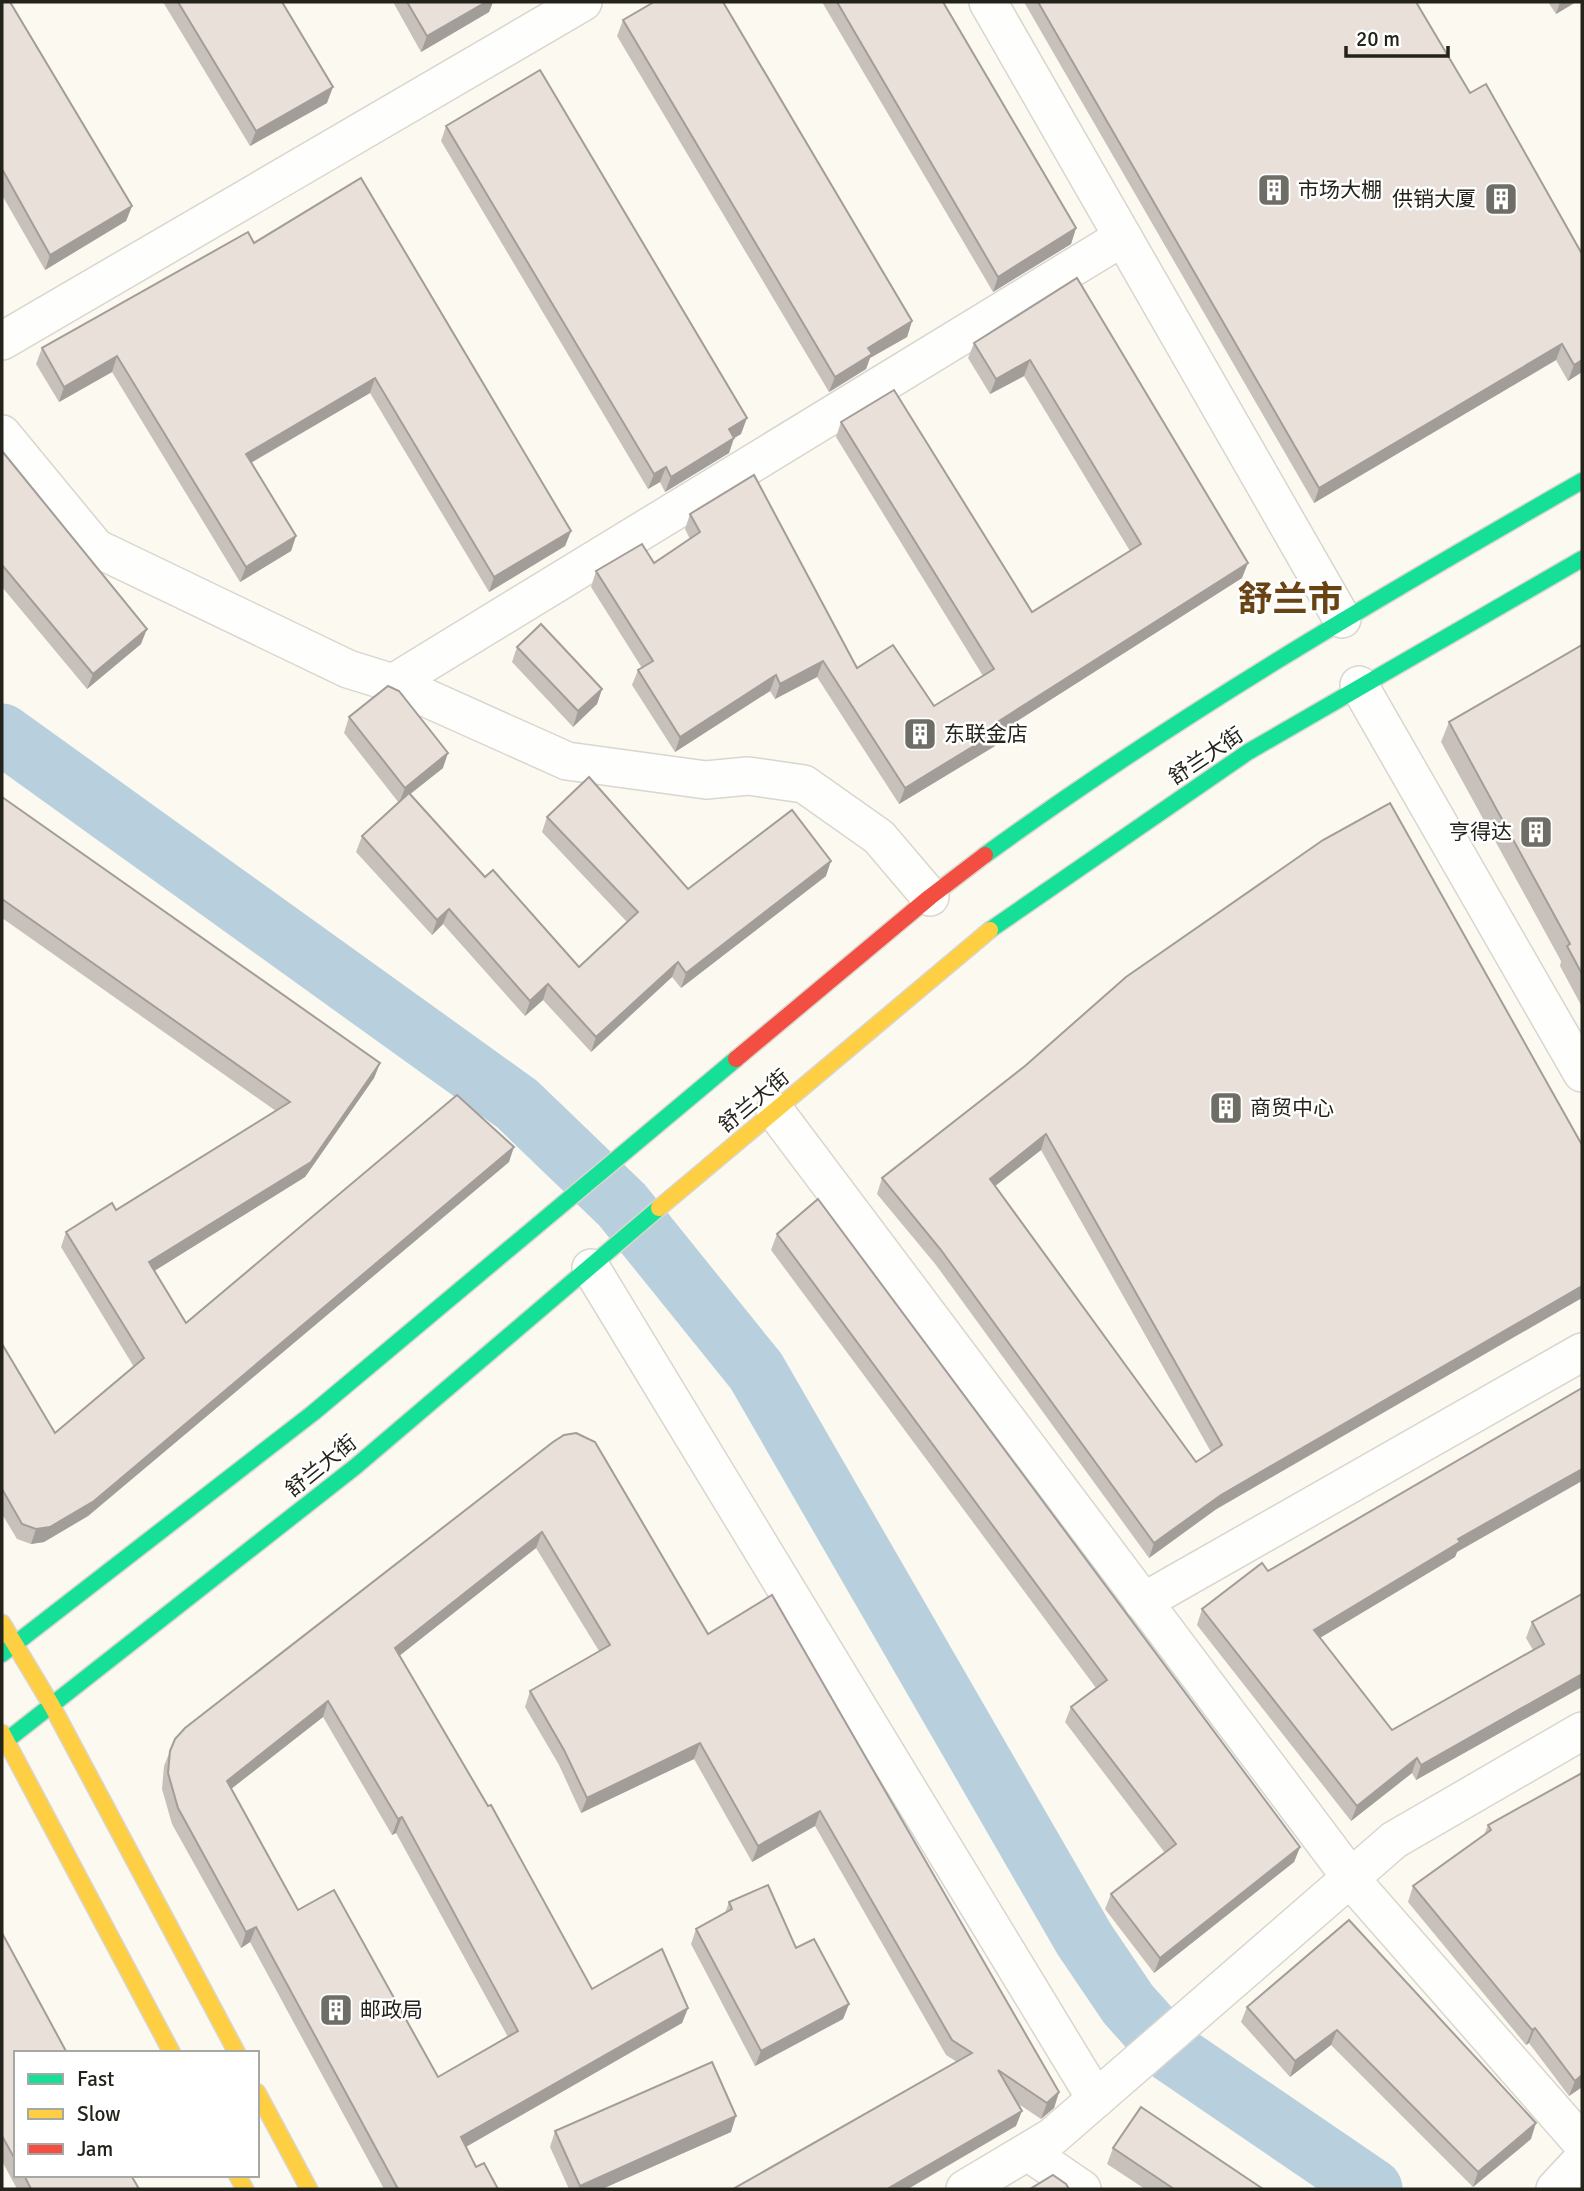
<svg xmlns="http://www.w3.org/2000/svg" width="1584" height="2191" viewBox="0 0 1584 2191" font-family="Signika,'Noto Sans SC',sans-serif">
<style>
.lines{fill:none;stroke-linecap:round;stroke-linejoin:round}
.river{stroke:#b8cfdd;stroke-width:61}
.street-casing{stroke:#d8d6ce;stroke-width:40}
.fast-casing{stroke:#d8d6ce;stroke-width:19}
.slow-casing{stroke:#d8d6ce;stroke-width:19}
.jam-casing{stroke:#d8d6ce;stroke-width:19}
.street{stroke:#fefefd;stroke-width:37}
.fast{stroke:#16e098;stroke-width:16}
.slow{stroke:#ffcf43;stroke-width:16}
.jam{stroke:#f24e42;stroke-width:16}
.wall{fill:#c8c1bb;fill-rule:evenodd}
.shaded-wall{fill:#a39d99}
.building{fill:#e9e0da;stroke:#a39d99;stroke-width:2;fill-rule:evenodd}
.labels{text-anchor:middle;stroke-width:5;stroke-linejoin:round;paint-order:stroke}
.poi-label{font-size:21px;fill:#24231b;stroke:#fff;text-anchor:start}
.street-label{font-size:21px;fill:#24231b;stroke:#fff}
.town-label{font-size:35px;font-weight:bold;fill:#694314;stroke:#fff}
</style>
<rect width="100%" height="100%" fill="#fbf9f0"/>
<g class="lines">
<path class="river" d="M2 734 517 1104 622 1205 756 1371 1084 1939 1128 2004 1171 2052 1372 2189"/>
<defs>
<g id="street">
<path d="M988 2 1342 619"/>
<path d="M2 341 583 2"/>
<path d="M2 434 96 548 348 669 393 683 567 761 706 780 748 776 804 784 879 837 930 897"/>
<path d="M393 683 1123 237"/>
<path d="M1359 685 1582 1073"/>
<path d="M775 1111 1361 1891 1582 2143"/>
<path d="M591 1268 1096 2099"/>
<path d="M1143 1602 1582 1352"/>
<path d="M1028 2152 1082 2189"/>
<path d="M965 2189 1052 2137 1394 1840 1582 1731"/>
<path d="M1555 2189 1582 2160"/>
</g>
<g id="fast">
<path d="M985 855C1178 715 1376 599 1582 481"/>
<path d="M990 930 1248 752 1582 559"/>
<path d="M2 1654 313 1413 736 1059"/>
<path d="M2 1744 355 1467 659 1208"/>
</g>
<g id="slow">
<path d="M659 1208 990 930"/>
<path d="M2 1623 52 1706 237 2053"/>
<path d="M2 1733 172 2053"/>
<path d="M257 2092 309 2189"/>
<path d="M237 2175 245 2189"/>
</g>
<path id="jam" d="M736 1059 930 897 985 855"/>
</defs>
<use href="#street" class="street-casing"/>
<use href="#fast" class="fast-casing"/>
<use href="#slow" class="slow-casing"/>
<use href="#jam" class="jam-casing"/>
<use href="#street" class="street"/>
<use href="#fast" class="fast"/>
<use href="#slow" class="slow"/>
<use href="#jam" class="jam"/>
</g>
<g class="wall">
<path d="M2 2 132 206 126 221 45 270 2 195Z"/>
<path d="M163 2H282L327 103 250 146Z"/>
<path d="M393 2H493L489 12 421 52Z"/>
<path d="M822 2H943L1076 228 1071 244 993 292Z"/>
<path d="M1024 2H1416L1582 372 1568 381 1556 360 1314 503Z"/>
<path d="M1548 2H1576L1556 14Z"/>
<path d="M623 20 912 321 907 337 870 358 866 369 829 392 617 36Z"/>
<path d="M446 126 741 434 734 438 729 453 665 492 660 482 648 489 441 141Z"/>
<path d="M254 243 571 531 565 546 489 592 370 393 251 463 296 536 291 551 240 582 112 372 59 402 36 364 42 348Z"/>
<path d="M1077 278 1242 578 1000 732 995 746 899 804 817 677 775 699 770 691 675 752 632 685 638 670 642 668 591 587 596 571 654 563 690 539 685 529 690 514 857 668 934 706 983 676 836 437 841 422 1032 612 1130 551 1024 376 990 394 968 358 974 343Z"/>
<path d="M2 451 141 644 87 689 2 587Z"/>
<path d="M1582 645V1007L1560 966 1561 961 1441 742 1449 722Z"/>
<path d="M517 647 602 689 597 704 573 727 512 662Z"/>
<path d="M349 717 443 768 410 794 485 877 579 967 627 922 542 832 547 817 688 889 826 876 681 988 672 977 591 1052 543 1000 525 1016 443 924 432 935 356 852 362 836 399 803 344 733Z"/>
<path d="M2 797 380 1063 374 1078 305 1177 154 1271 186 1323 509 1162 88 1516 44 1542 31 1544 17 1539 2 1514V1344L55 1433 134 1367 61 1247 66 1232 116 1210 276 1111 2 918Z"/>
<path d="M1323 840 1215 1510 1149 1558 936 1265 877 1194 882 1178ZM1041 1150 1211 1452 1196 1462 995 1186Z"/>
<path d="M777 1234 1300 1847 1294 1862 1154 1973 1105 1909 1111 1894 1165 1853 1065 1722 1071 1707 1096 1688 771 1250Z"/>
<path d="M553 1442 708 1634 1059 2092 1054 2108 1041 2119 1017 2103 1016 2126 957 2062 946 2055 815 1826 752 1862 694 1759 581 1813 559 1765 525 1707 530 1691 599 1651 536 1548 399 1656 592 1989 688 2008 682 2023 466 2147 476 2167 498 2189H384L250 1942 241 1948 172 1824 162 1789 164 1766 170 1751ZM323 1717 392 1835 396 1833 508 2037 438 2077 298 1910 231 1789Z"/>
<path d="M1457 1552 1455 1557 1320 1638 1392 1730 1533 1650 1526 1638 1532 1622 1582 1687 1416 1780 1412 1773 1351 1821 1197 1625 1202 1609 1268 1571Z"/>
<path d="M1582 1773V2087L1569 2096 1529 2043 1526 2045 1408 1902 1413 1886 1484 1835 1488 1825Z"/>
<path d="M729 1902 796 1948 849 2004 843 2019 755 2066 691 1944 696 1929 725 1913Z"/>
<path d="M1349 1920 1531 2139 1473 2187 1331 2045 1290 2077 1241 2022 1247 2007Z"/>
<path d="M2 1933 16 2053V2175H131L139 2189H17L2 2161Z"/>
<path d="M555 2131 731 2132 602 2189H569L550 2147Z"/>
<path d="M1113 2148 1263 2189H1145L1107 2164Z"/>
</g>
<g class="shaded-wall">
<path d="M486 2H493L489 12 421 52 427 36Z"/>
<path d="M1560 2H1576L1556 14Z"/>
<path d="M333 87 327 103 250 146 256 131Z"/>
<path d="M132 206 126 221 45 270 50 255Z"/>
<path d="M1076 228 1071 244 993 292 998 277Z"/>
<path d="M912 321 907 337 870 358 866 369 829 392 835 377 868 348Z"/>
<path d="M1562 344 1556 360 1314 503 1319 488Z"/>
<path d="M117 356 112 372 59 402 64 387Z"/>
<path d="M1030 360 1024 376 990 394 996 379Z"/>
<path d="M1582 360V372L1568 381 1574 365Z"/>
<path d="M375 378 370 393 240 469 246 454Z"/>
<path d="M747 418 741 434 724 444 729 429Z"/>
<path d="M734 438 729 453 665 492 671 477Z"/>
<path d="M666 467 660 482 648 489 654 474Z"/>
<path d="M571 531 565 546 489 592 494 577Z"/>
<path d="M296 536 291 551 240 582 246 567Z"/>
<path d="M1248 563 1242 578 1000 732 995 746 899 804 905 788 996 723Z"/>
<path d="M147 629 141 644 87 689 93 674Z"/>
<path d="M823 661 817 677 775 699 780 684Z"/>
<path d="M776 675 770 691 675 752 680 737Z"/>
<path d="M602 689 597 704 573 727 578 711Z"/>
<path d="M448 753 443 768 399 803 405 788Z"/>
<path d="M831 861 826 876 681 988 686 973Z"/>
<path d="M449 909 443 924 432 935 437 920Z"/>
<path d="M678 962 672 977 591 1052 596 1037Z"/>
<path d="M548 984 543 1000 525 1016 530 1001Z"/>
<path d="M380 1063 374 1078 305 1177 143 1278 149 1262Z"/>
<path d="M1046 1134 1041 1150 985 1194 990 1179Z"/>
<path d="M514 1147 509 1162 88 1516 44 1542 31 1544 36 1529Z"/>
<path d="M1582 1286V1298L1215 1510 1149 1558 1154 1543 1221 1495Z"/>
<path d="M1582 1469V1481L1457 1552 1455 1557 1308 1645 1314 1630 1458 1539Z"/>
<path d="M542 1532 536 1548 389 1664 395 1648Z"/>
<path d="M1582 1674V1687L1416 1780 1421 1765Z"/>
<path d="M328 1701 323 1717 222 1796 227 1781Z"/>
<path d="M700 1743 694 1759 581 1813 587 1798Z"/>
<path d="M1417 1758 1412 1773 1351 1821 1357 1806Z"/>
<path d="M820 1811 815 1826 752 1862 758 1846Z"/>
<path d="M402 1817 396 1833 392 1835 398 1819Z"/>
<path d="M1300 1847 1294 1862 1154 1973 1160 1958Z"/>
<path d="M256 1927 250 1942 241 1948 246 1932Z"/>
<path d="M849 2004 843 2019 755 2066 761 2051Z"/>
<path d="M688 2008 682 2023 455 2153 461 2137Z"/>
<path d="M1535 2028 1529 2043 1526 2045 1532 2030Z"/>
<path d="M1337 2030 1331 2045 1290 2077 1295 2061Z"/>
<path d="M1582 2075V2087L1569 2096 1575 2081Z"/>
<path d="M1059 2092 1054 2108 1041 2119 1047 2103Z"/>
<path d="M1022 2111 1016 2126 908 2189H887Z"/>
<path d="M736 2116 731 2132 602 2189H579L580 2186Z"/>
<path d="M1536 2123 1531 2139 1473 2187 1478 2172Z"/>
</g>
<g class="building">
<path d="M2 2H10L132 206 50 255 2 169Z"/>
<path d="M178 2H282L333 87 256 131Z"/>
<path d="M407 2H486L427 36Z"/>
<path d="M654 2H723L912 321 868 348 872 354 835 377 623 20Z"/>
<path d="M837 2H943L1076 228 998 277Z"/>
<path d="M1038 2H1416L1470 93 1486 84 1582 254V360L1574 365 1562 344 1319 488Z"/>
<path d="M540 70 747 418 729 429 734 438 671 477 666 467 654 474 446 126Z"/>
<path d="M361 178 571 531 494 577 375 378 246 454 296 536 246 567 117 356 64 387 42 348 248 232 254 243Z"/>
<path d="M1077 278 1248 563 996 723 1000 730 905 788 823 661 780 684 776 675 680 737 638 670 653 661 596 571 642 544 654 563 700 532 690 514 754 475 857 668 893 645 934 706 994 669 841 422 894 390 1032 612 1141 544 1030 360 996 379 974 343Z"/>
<path d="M2 451 147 629 93 674 2 565Z"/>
<path d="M541 624 602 689 578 711 517 647Z"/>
<path d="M1582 645V974L1567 946 1570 944 1449 722Z"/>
<path d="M388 686 399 691 448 753 405 788 349 717Z"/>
<path d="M589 777 688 889 792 810 831 861 686 973 678 962 596 1037 548 984 530 1001 449 909 437 920 362 836 409 793 485 877 493 870 579 967 638 912 547 817Z"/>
<path d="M2 797 380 1063 311 1162 149 1262 186 1323 457 1095 514 1147 94 1501 50 1527 36 1529 22 1524 2 1489V1344L55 1433 144 1358 66 1232 112 1203 116 1210 290 1102 2 899Z"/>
<path d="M1390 803 1582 1145V1286L1221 1495 1154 1543 941 1250 882 1178 1025 1066 1126 977 1323 840ZM1046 1134 1222 1445 1196 1462 990 1179Z"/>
<path d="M818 1199 1300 1847 1160 1958 1111 1894 1176 1844 1071 1707 1107 1680 777 1234Z"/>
<path d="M1582 1388V1469L1458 1539 1460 1542 1314 1630 1392 1730 1544 1644 1532 1622 1582 1594V1674L1421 1765 1417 1758 1357 1806 1202 1609 1262 1563 1268 1571Z"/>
<path d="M576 1433 595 1442 708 1634 772 1595 1059 2092 1047 2103 998 2070 1022 2111 887 2189H733L972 2053 952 2040 820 1811 758 1846 700 1743 587 1798 564 1750 530 1691 610 1645 542 1532 395 1648 488 1806 491 1805 592 1989 662 1949 688 2008 461 2137 476 2167 484 2163 498 2189H398L256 1927 246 1932 178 1808 168 1773 170 1751 175 1739 185 1728 553 1442 564 1435ZM328 1701 398 1819 402 1817 518 2031 438 2077 334 1890 298 1910 227 1781Z"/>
<path d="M1582 1773V2075L1575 2081 1535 2028 1532 2030 1413 1886 1491 1830 1488 1825Z"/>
<path d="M768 1885 796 1948 814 1939 849 2004 761 2051 696 1929 732 1909 729 1902Z"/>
<path d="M1349 1920 1536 2123 1478 2172 1337 2030 1295 2061 1247 2007Z"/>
<path d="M2 1933 67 2053H16V2161L2 2136Z"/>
<path d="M712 2062 736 2116 580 2186 555 2131Z"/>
<path d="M1141 2107 1263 2189H1174L1113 2148Z"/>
<path d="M24 2175H131L139 2189H31Z"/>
<path d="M1053 2175 1066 2184 1069 2189H1030Z"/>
</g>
<defs>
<symbol id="building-square" viewBox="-11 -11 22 22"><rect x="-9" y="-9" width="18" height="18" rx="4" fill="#6f6e66" stroke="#fff"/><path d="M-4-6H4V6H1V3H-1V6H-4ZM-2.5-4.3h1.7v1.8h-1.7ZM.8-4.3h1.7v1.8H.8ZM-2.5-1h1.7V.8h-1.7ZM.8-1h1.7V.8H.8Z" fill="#fff"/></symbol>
</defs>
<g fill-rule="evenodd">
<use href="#building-square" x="1255" y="171" width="38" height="38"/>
<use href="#building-square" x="1482" y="180" width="38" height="38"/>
<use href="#building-square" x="901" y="715" width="38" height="38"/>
<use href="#building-square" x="1517" y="813" width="38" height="38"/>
<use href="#building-square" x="1207" y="1089" width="38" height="38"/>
<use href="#building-square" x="317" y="1991" width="38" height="38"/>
</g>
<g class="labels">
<g class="poi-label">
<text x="1298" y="197">市场大棚</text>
<text x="1476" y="206" text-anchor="end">供销大厦</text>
<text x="944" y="741">东联金店</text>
<text x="1512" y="839" text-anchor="end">亨得达</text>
<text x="1250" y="1115">商贸中心</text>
<text x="360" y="2017">邮政局</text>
</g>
<g class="street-label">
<text transform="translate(1206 756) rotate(-34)" y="7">舒兰大街</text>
<text transform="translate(754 1101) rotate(-40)" y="7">舒兰大街</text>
<text transform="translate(321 1466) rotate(-39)" y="7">舒兰大街</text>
</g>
<g class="town-label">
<text x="1290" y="611">舒兰市</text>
</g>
</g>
<rect width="1584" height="2191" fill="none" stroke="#24231b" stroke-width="7"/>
<rect x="14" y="2051" width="245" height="126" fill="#ffffff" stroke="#a7a7a4" stroke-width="2"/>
<rect x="28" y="2074" width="35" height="10" fill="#16e098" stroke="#a7a7a4" stroke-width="2"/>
<text x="77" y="2086" font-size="21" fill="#24231b">Fast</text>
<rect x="28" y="2109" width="35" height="10" fill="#ffcf43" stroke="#a7a7a4" stroke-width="2"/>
<text x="77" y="2121" font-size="21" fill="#24231b">Slow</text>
<rect x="28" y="2144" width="35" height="10" fill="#f24e42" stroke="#a7a7a4" stroke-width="2"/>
<text x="77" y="2156" font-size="21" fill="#24231b">Jam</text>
<path d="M1346 46v10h102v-10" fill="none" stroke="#24231b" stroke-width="3.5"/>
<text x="1356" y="46" font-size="21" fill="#24231b" stroke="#ffffff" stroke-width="5" paint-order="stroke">20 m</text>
</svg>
